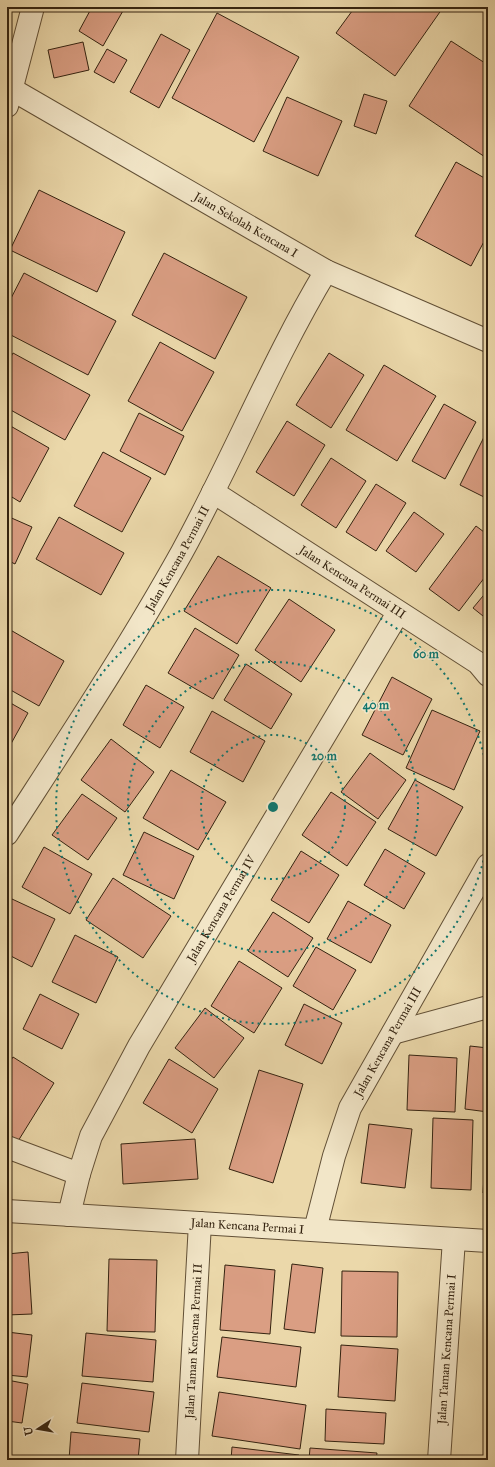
<svg xmlns="http://www.w3.org/2000/svg" width="495" height="1467" viewBox="0 0 495 1467" font-family="'IM FELL Great Primer',serif">
<style>
.building{fill:#da9e83;stroke:#342310}
.lines{fill:none;stroke-linecap:round;stroke-linejoin:round}
.street-casing{stroke:#625036;stroke-width:24}
.street{stroke:#f2e6c8;stroke-width:22}
.ring{fill:none;stroke:#0f766e;stroke-width:2;stroke-dasharray:2 4}
.labels{text-anchor:middle;stroke-width:3;stroke-linejoin:round;paint-order:stroke}
.street-label{font-size:12px;fill:#342310;stroke:#f2e6c8}
.centre{fill:#0f766e;stroke:#f2e6c8;stroke-width:2}
.ring-label{font-size:12px;text-anchor:middle;font-weight:bold;fill:#0f766e;stroke:#f2e6c8;stroke-width:3;stroke-linejoin:round;paint-order:stroke}
</style>
<rect width="100%" height="100%" fill="#ebd8aa"/>
<filter id="stains"><feTurbulence type="fractalNoise" baseFrequency=".005" numOctaves="4"/><feColorMatrix values="0 0 0 0 .2 0 0 0 0 .09 0 0 0 0 .02 0 0 0 .5 -.17"/></filter>
<radialGradient id="worn" r=".72"><stop offset=".6" stop-color="#630" stop-opacity="0"/><stop offset="1" stop-color="#630" stop-opacity=".3"/></radialGradient>
<g class="building">
<path d="M92 7H121L124 9 103 46 79 31Z"/>
<path d="M355 7H439L442 9 395 76 336 33Z"/>
<path d="M217 13 299 57 254 142 172 98Z"/>
<path d="M161 34 190 50 159 108 130 92Z"/>
<path d="M451 41 488 65V159L409 106Z"/>
<path d="M83 42 89 70 54 78 48 50Z"/>
<path d="M107 49 127 60 114 83 94 72Z"/>
<path d="M364 94 387 101 376 134 354 126Z"/>
<path d="M287 97 342 121 318 176 263 151Z"/>
<path d="M456 162 488 180V234L471 266 415 236Z"/>
<path d="M39 190 125 232 97 292 10 250Z"/>
<path d="M164 253 247 297 215 359 132 315Z"/>
<path d="M24 273 116 321 88 375 7 333V306Z"/>
<path d="M160 342 214 372 182 431 128 401Z"/>
<path d="M13 353 90 395 65 440 7 408V364Z"/>
<path d="M329 353 364 375 331 428 296 405Z"/>
<path d="M384 365 436 396 397 461 346 430Z"/>
<path d="M444 404 476 422 445 479 412 461Z"/>
<path d="M139 413 184 436 165 475 120 451Z"/>
<path d="M287 421 325 445 294 496 256 472Z"/>
<path d="M7 424 49 448 20 502 7 494Z"/>
<path d="M488 429V499L460 485Z"/>
<path d="M103 452 151 478 122 532 74 506Z"/>
<path d="M331 458 366 481 336 528 301 505Z"/>
<path d="M376 484 406 503 376 551 346 532Z"/>
<path d="M414 512 444 534 416 572 386 551Z"/>
<path d="M7 516 32 527 15 564 7 560Z"/>
<path d="M59 517 124 553 101 595 36 559Z"/>
<path d="M476 526 488 535V573L459 611 429 589Z"/>
<path d="M218 556 271 588 237 644 184 611Z"/>
<path d="M488 590V620L473 608Z"/>
<path d="M289 599 335 630 301 682 255 650Z"/>
<path d="M7 628 64 661 39 706 7 688Z"/>
<path d="M195 628 239 655 213 699 168 673Z"/>
<path d="M246 664 292 694 271 729 224 700Z"/>
<path d="M392 677 432 699 403 755 362 735Z"/>
<path d="M146 685 184 707 160 748 123 725Z"/>
<path d="M7 701 28 713 7 751Z"/>
<path d="M432 710 480 731 454 790 406 768Z"/>
<path d="M212 711 265 741 243 782 190 752Z"/>
<path d="M111 739 154 772 125 812 81 780Z"/>
<path d="M370 753 406 780 378 819 341 792Z"/>
<path d="M171 770 226 802 198 850 143 818Z"/>
<path d="M415 780 463 807 436 856 388 829Z"/>
<path d="M331 792 376 822 347 866 302 835Z"/>
<path d="M82 794 117 818 88 860 52 835Z"/>
<path d="M144 832 194 856 174 899 123 875Z"/>
<path d="M44 847 92 874 70 914 22 887Z"/>
<path d="M385 849 425 873 404 909 364 885Z"/>
<path d="M301 851 339 875 309 923 271 900Z"/>
<path d="M113 878 171 916 143 958 86 920Z"/>
<path d="M12 899 55 919 32 967 7 954V910Z"/>
<path d="M348 901 391 925 371 963 327 939Z"/>
<path d="M273 912 313 938 288 977 248 951Z"/>
<path d="M75 935 118 957 96 1003 52 982Z"/>
<path d="M316 947 356 970 333 1010 293 986Z"/>
<path d="M239 961 282 988 254 1033 211 1006Z"/>
<path d="M40 994 79 1014 62 1049 23 1029Z"/>
<path d="M304 1004 342 1023 322 1064 285 1045Z"/>
<path d="M205 1008 244 1038 214 1078 175 1048Z"/>
<path d="M470 1046 488 1048V1112L465 1109Z"/>
<path d="M409 1055 457 1058 455 1112 407 1110Z"/>
<path d="M13 1057 54 1083 15 1146 7 1141V1066Z"/>
<path d="M169 1059 218 1089 192 1133 143 1103Z"/>
<path d="M259 1070 303 1084 273 1183 229 1169Z"/>
<path d="M433 1118 473 1120 471 1190 431 1188Z"/>
<path d="M487 1123H488V1193H483Z"/>
<path d="M369 1124 412 1129 405 1188 361 1183Z"/>
<path d="M195 1139 198 1179 123 1184 121 1144Z"/>
<path d="M28 1252 32 1314 7 1315V1254Z"/>
<path d="M109 1259 157 1260 155 1332 107 1331Z"/>
<path d="M292 1264 323 1268 315 1333 284 1329Z"/>
<path d="M225 1265 275 1270 270 1334 220 1330Z"/>
<path d="M342 1271 398 1272 397 1337 341 1336Z"/>
<path d="M7 1332 32 1335 27 1377 7 1375Z"/>
<path d="M86 1333 156 1340 153 1382 82 1376Z"/>
<path d="M222 1337 301 1347 296 1387 217 1377Z"/>
<path d="M341 1345 398 1349 395 1401 338 1397Z"/>
<path d="M7 1380 28 1384 22 1423 7 1421Z"/>
<path d="M82 1383 154 1392 149 1432 77 1423Z"/>
<path d="M219 1392 306 1405 300 1449 212 1436Z"/>
<path d="M326 1409 386 1413 384 1444 325 1441Z"/>
<path d="M71 1432 140 1439 138 1460H69Z"/>
<path d="M232 1447 299 1455V1460H231Z"/>
<path d="M310 1448 377 1453 376 1460H309Z"/>
</g>
<g class="lines">
<defs>
<g id="street">
<path id="s1" d="M13 90 326 271 488 341"/>
<path d="M7 106 33 7"/>
<path id="s2" d="M213 492 478 663 488 675"/>
<path id="s3" d="M7 834C67 741 128 649 182 552 233 459 272 361 326 271"/>
<path d="M393 1033 488 1007"/>
<path d="M7 1147 79 1174"/>
<path id="s4" d="M7 1211 488 1241"/>
<path id="s5" d="M69 1215 79 1174 91 1136 139 1046 398 613"/>
<path id="s6" d="M315 1230 334 1156 350 1108 488 865"/>
<path id="s7" d="M187 1460 200 1223"/>
<path id="s8" d="M439 1460 454 1239"/>
</g>
</defs>
<use href="#street" class="street-casing"/>
<use href="#street" class="street"/>
</g>
<g class="ring">
<circle cx="273" cy="807" r="72"/>
<circle cx="273" cy="807" r="145"/>
<path d="M488 837A217 217 0 1 1 488 777"/>
</g>
<g class="labels">
<g class="street-label">
<text dy="4" stroke="none"><textPath href="#s1" startOffset="269">Jalan Sekolah Kencana I</textPath></text>
<text dy="4" stroke="none"><textPath href="#s3" startOffset="324">Jalan Kencana Permai II</textPath></text>
<text dy="4" stroke="none"><textPath href="#s2" startOffset="166">Jalan Kencana Permai III</textPath></text>
<text dy="4" stroke="none"><textPath href="#s5" startOffset="344">Jalan Kencana Permai IV</textPath></text>
<text dy="4" stroke="none"><textPath href="#s6" startOffset="203">Jalan Kencana Permai III</textPath></text>
<text dy="4" stroke="none"><textPath href="#s4" startOffset="241">Jalan Kencana Permai I</textPath></text>
<text dy="4" stroke="none"><textPath href="#s7" startOffset="119">Jalan Taman Kencana Permai II</textPath></text>
<text dy="4" stroke="none"><textPath href="#s8" startOffset="111">Jalan Taman Kencana Permai I</textPath></text>
</g>
</g>
<circle cx="273" cy="807" r="6" class="centre"/>
<g class="ring-label">
<text x="426" y="658">60 m</text>
<text x="376" y="709">40 m</text>
<text x="324" y="760">20 m</text>
</g>
<rect width="495" height="1467" fill="none" stroke="#ebd8aa" stroke-width="24"/>
<rect x="8" y="8" width="479" height="1451" fill="none" stroke="#342310" stroke-width="2"/>
<rect x="12" y="12" width="471" height="1443" fill="none" stroke="#342310"/>
<g transform="translate(38 1429) rotate(258)" stroke="#f2e6c8" stroke-width="3" paint-order="stroke">
<path d="M0-3L7 15L0 10L-7 15Z" fill="#342310"/>
<text y="-6" font-size="11" font-weight="bold" text-anchor="middle" fill="#342310">U</text>
</g>
<rect width="100%" height="100%" filter="url(#stains)"/>
<rect width="100%" height="100%" fill="url(#worn)"/>
</svg>
